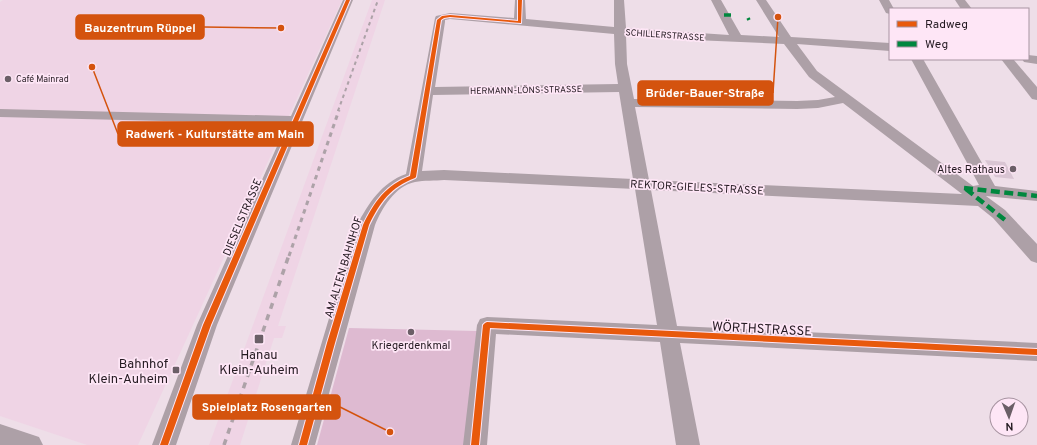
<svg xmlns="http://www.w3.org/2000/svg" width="1037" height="445" viewBox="0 0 1037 445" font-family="Overpass,sans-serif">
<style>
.built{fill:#efd4e5}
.green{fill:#debad1}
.building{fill:#d9c5d3}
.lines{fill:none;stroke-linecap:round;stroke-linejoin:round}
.street{fill:#ada0a7;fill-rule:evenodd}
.rail-far2{stroke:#ada2a8;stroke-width:2;stroke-dasharray:3.5 3.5;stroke-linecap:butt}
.rail-far1{stroke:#ada2a8;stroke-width:3;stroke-dasharray:4.5 4.5;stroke-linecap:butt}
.rail{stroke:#ada2a8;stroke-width:3.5;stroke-dasharray:6 6;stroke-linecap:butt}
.quiet-far1{stroke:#00873e;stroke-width:3.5;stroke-dasharray:7 3.5;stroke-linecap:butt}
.quiet{stroke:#00873e;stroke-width:4.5;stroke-dasharray:9 4.5;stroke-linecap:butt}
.cycleway-casing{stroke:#fee6f6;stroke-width:2}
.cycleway{fill:#e8590c;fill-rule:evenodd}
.poi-dot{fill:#6b5f67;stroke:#fee6f6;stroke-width:1.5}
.labels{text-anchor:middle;stroke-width:3.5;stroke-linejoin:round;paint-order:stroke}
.far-street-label{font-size:9px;fill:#241a21;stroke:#fee6f6}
.far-poi-label{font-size:9px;fill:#241a21;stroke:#fee6f6;text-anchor:start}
.poi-label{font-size:11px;fill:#241a21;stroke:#fee6f6;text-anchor:end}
.street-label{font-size:11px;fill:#241a21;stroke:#fee6f6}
.near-street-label{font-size:13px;fill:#241a21;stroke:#fee6f6}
.near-poi-label{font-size:13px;fill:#241a21;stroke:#fee6f6}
.leader{fill:none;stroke:#d4530e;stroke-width:1.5}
.callout-dot{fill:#d4530e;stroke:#fee6f6;stroke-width:1.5}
.callout{fill:#d4530e;stroke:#d4530e;stroke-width:1.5}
.callout-label{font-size:12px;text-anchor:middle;font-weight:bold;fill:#fff}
</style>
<rect width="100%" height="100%" fill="#eedee8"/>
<g class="built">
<path d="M3 0H342L138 445H87L0 416V2Z"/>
<path d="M372 0H385L278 326H286L282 338H274L240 445H209Z"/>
</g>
<path class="green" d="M349 328 477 331 464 445H317Z"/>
<path class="building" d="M985 160 1005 162 1014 179 995 177Z"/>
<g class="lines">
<g class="street">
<path d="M343 0H353L217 325 176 445H152L197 325 287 124 0 117V109L291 116Z"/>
<path d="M515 0H525L526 19 614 27V0H624L626 28 729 35 711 0H721L741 35 779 37 756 0H766L791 37 890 43V51L797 44 817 71 973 186 979 185 911 59H923L995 186 1037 191V201L986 196 1005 210 1037 244V263L1031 261 993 218 978 206 651 190 677 326 1037 343V361L680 343 700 445H676L660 342 496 334 487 445H463L477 325 480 319 487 317 657 325 635 189 444 180C435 181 424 180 415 182 395 186 382 208 375 225L315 445H291L357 225C369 203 381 183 406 174L435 18 436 16 450 13 514 18ZM450 19 614 34 615 64 618 84 435 87 445 22V20ZM626 35 694 40 784 44 809 77 835 97 818 100 797 101 634 99 627 64ZM619 92 633 179 444 170 422 171 433 95ZM843 103 962 194 649 180 635 107 797 109 818 108Z"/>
<path d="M879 0H889L894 9H890V14L886 13Z"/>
<path d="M955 0H965L972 9H961Z"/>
<path d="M1028 55 1037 56V64L1024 62 1022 59H1028Z"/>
<path d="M1001 59H1013L1037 87V100L1032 99Z"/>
<path d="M0 424 39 437 43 445H0Z"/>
</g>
<path class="rail-far2" d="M338 111 378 0"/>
<path class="rail-far1" d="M289 256 339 110"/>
<path class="rail" d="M224 445 289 255"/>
<g class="quiet-far1">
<path d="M724 15H731"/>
<path d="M748 18 749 20"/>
</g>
<g class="quiet">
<path d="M964 188 1037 196"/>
<path d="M966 189 1005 220"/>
</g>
<defs>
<g id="cycleway">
<path d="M346 0H350L211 325 168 445H160L203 325Z"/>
<path d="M518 0H522L521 23 450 17 444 18 441 20 416 177 415 178C391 187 380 202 369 225L335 343 307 445H299L327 343 363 225C374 202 386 185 410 176L437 20 442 16 450 15 518 21Z"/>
<path d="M487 322 1037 349V355L490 328 479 445H471L483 325 485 323Z"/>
</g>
</defs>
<use href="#cycleway" class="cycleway-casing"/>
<use href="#cycleway" class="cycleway"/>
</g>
<g class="poi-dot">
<circle cx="8" cy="79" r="4"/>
<circle cx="1013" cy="169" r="4"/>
<circle cx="411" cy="332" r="4"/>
<rect x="254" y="334" width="10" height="10" rx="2"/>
<rect x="172" y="366" width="8" height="8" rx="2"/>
</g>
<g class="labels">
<g class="far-street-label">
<text transform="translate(665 35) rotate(4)" y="3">SCHILLERSTRASSE</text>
<text transform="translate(526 90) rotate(-1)" y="3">HERMANN-LÖNS-STRASSE</text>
</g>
<g class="far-poi-label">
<text x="16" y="82">Café Mainrad</text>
</g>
<g class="poi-label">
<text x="1005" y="173">Altes Rathaus</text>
<text x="411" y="349" text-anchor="middle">Kriegerdenkmal</text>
</g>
<g class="street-label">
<text transform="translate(697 187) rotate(3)" y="4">REKTOR-GIELES-STRASSE</text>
<text transform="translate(242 217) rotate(-67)" y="4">DIESELSTRASSE</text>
<text transform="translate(343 267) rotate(-73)" y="4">AM ALTEN BAHNHOF</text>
</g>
<g class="near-street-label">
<text transform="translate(762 328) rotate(3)" y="5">WÖRTHSTRASSE</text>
</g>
<g class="near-poi-label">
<text x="259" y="359">Hanau<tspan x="259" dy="15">Klein-Auheim</tspan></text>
<text x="168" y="368" text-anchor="end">Bahnhof<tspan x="168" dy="15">Klein-Auheim</tspan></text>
</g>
</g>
<path class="leader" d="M281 28L204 27M778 17L773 93M92 67L118 134M390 432L340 407"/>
<g class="callout-dot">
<circle cx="281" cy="28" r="4"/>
<circle cx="778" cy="17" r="4"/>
<circle cx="92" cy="67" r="4"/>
<circle cx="390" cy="432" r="4"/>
</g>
<g class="callout">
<rect x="76" y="15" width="128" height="24" rx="4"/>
<rect x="638" y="81" width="135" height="24" rx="4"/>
<rect x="118" y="122" width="195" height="24" rx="4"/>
<rect x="193" y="395" width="147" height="24" rx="4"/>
</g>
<g class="callout-label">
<text x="140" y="32">Bauzentrum Rüppel</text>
<text x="705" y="97">Brüder-Bauer-Straße</text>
<text x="215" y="138">Radwerk - Kulturstätte am Main</text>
<text x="267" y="411">Spielplatz Rosengarten</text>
</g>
<rect x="889" y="8" width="140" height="52" fill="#fee6f6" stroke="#a794a1"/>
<rect x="897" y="21" width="20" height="6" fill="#e8590c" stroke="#a794a1"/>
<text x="925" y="28" font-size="12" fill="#241a21">Radweg</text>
<rect x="897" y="41" width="20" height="6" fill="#00873e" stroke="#a794a1"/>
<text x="925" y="48" font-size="12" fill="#241a21">Weg</text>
<g transform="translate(1009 417) rotate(178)"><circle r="19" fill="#fee6f6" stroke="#a794a1"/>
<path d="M0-3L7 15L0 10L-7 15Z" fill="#6b5f67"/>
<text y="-6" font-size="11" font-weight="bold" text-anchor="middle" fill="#241a21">N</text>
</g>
</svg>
